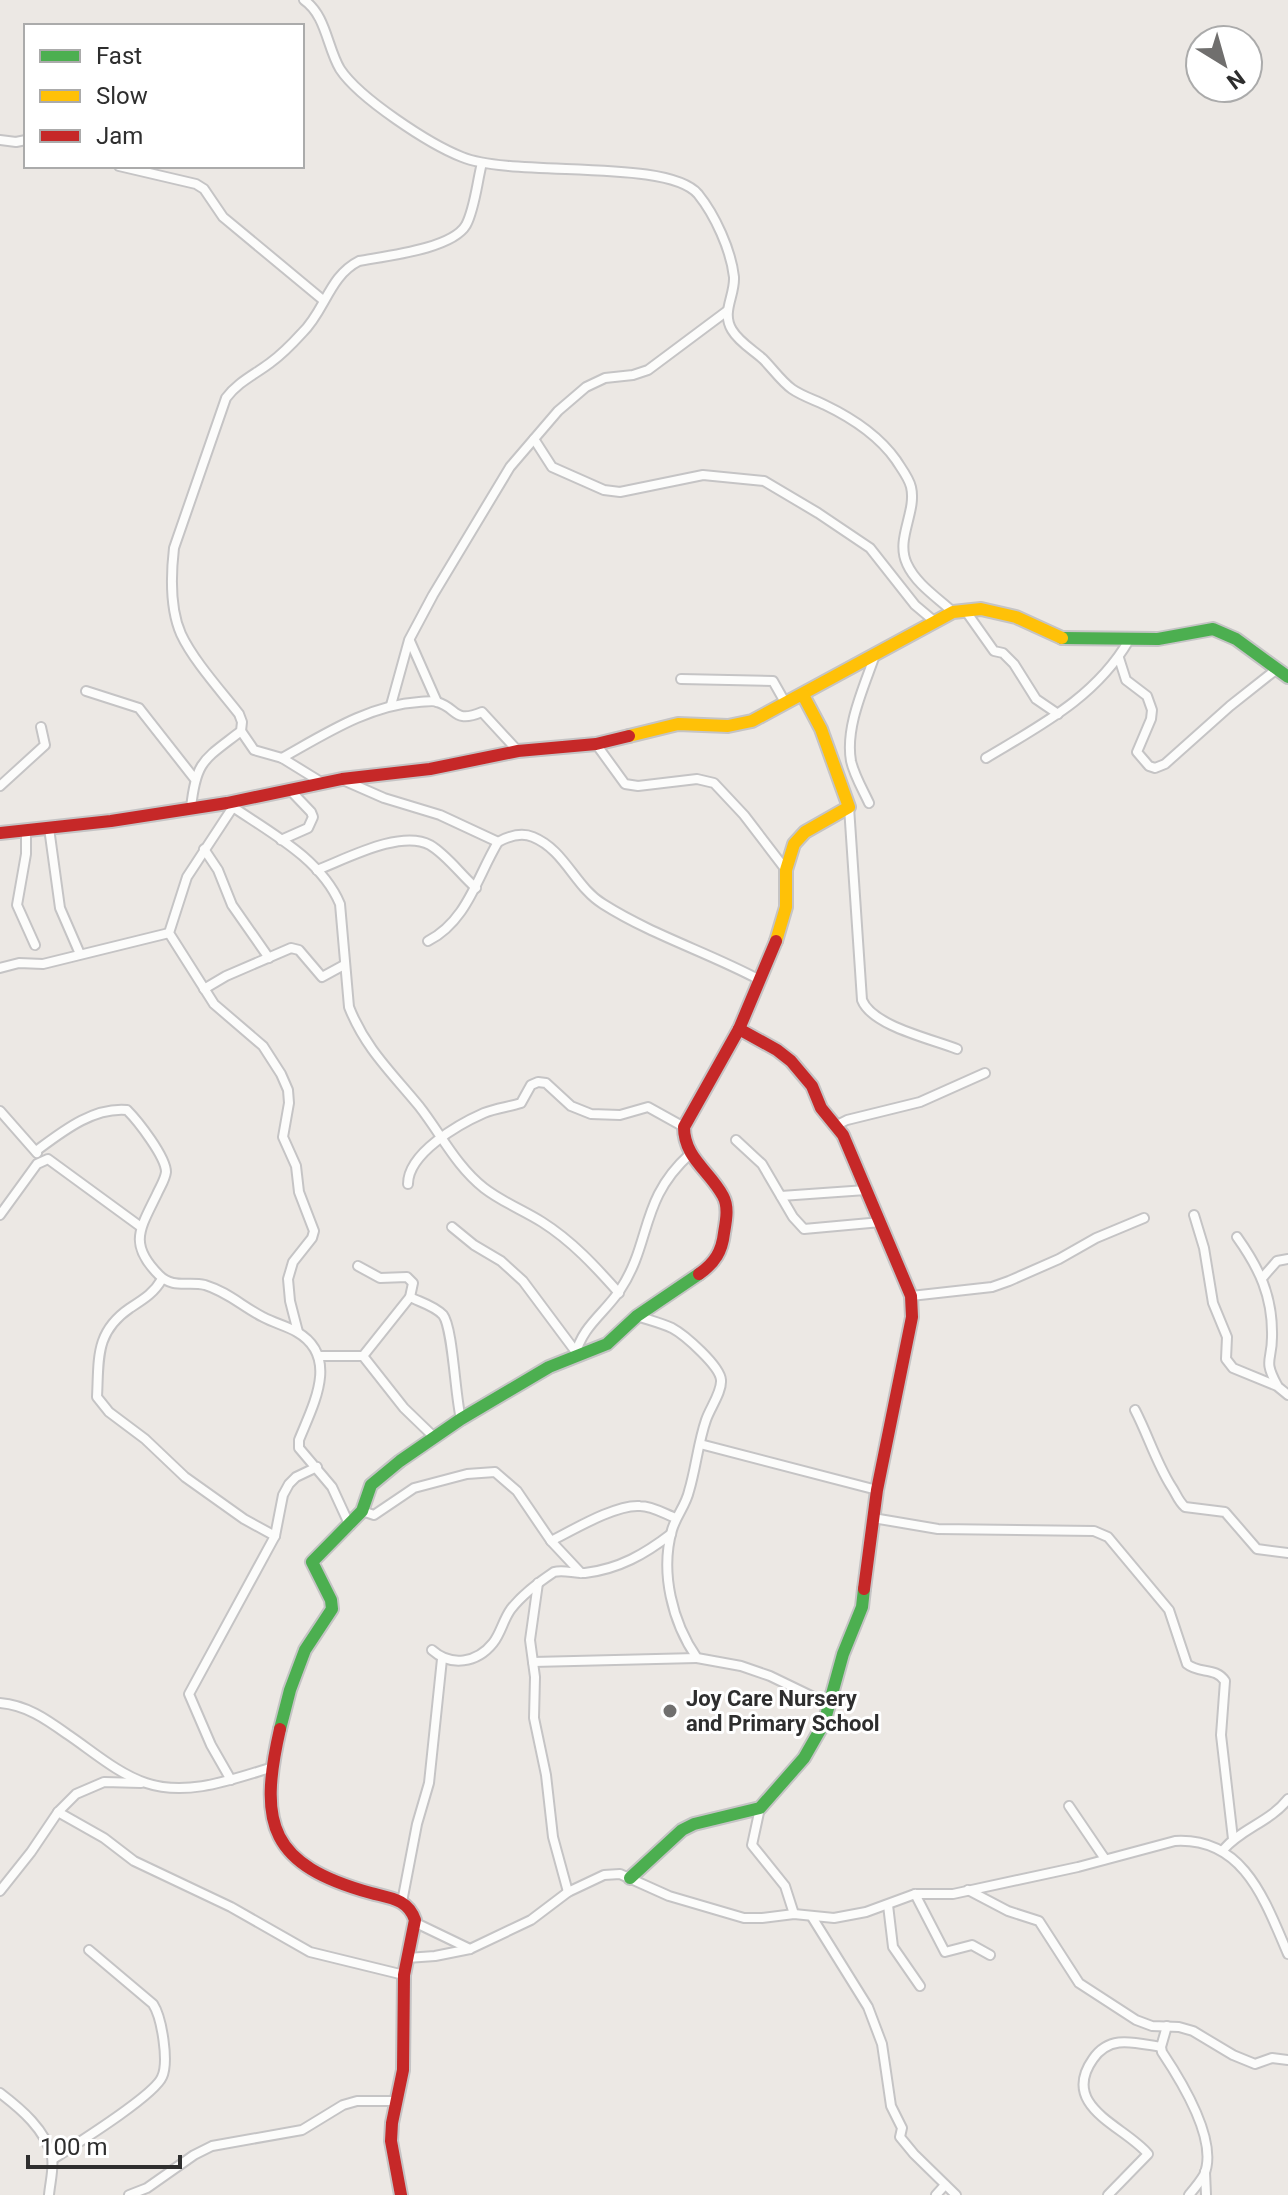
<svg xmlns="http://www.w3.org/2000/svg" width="1288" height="2195" viewBox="0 0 1288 2195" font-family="Roboto,sans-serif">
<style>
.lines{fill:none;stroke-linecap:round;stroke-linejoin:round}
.street-casing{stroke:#c5c4c5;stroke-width:12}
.fast-casing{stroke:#c5c4c5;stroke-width:16}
.slow-casing{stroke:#c5c4c5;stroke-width:16}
.jam-casing{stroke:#c5c4c5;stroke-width:16}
.street{stroke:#fcfcfb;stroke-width:8}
.fast{stroke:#4caf50;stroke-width:12}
.slow{stroke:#ffc107;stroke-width:12}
.jam{stroke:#c62828;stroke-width:12}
.poi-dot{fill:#706f6e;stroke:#fff;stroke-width:3}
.labels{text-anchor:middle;stroke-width:6;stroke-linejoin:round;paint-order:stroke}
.poi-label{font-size:22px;font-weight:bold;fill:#2e2e2e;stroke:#fff;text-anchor:start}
</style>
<rect width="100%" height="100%" fill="#ece8e4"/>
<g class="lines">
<defs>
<g id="street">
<path d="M304 0C326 15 327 47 340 69 359 98 429 144 462 157 514 178 667 158 698 194 715 215 731 250 734 277 735 296 721 312 732 330 739 342 753 350 763 359 773 369 781 381 792 389 802 396 815 400 825 405 852 418 879 436 896 460 901 468 909 478 911 487 917 512 895 539 907 564 916 584 938 598 953 612"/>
<path d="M0 140 16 142 26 140"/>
<path d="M119 166 196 184 204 189 223 217 323 300"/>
<path d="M534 439 552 467 604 490 620 492 703 475 764 481 818 513 870 548 915 605 934 621"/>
<path d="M965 610 994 651 1003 653 1014 664 1036 699 1058 714"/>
<path d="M410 641 437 702"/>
<path d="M1119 658 1126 680 1147 696 1152 710 1151 719 1137 752 1149 766 1155 768 1165 764 1230 706 1278 668"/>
<path d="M681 679 773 681 786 704"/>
<path d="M86 691 139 708 194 778"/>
<path d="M391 705 409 640 433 595 510 467 558 411 586 387 605 378 633 375 648 370 727 311"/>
<path d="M241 731 254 750 282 758 321 782"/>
<path d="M596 744 625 784 638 786 697 779 714 783 744 815 786 870"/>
<path d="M282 758C325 734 369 705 419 702 424 702 433 700 437 702 458 708 453 724 482 712L518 751"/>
<path d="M986 758C1041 725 1096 697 1129 640"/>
<path d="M343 780 384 798 440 815 498 842"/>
<path d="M0 786 45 745 41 727"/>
<path d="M227 803C267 831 320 857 340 904L349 1007C365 1048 392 1073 419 1106 441 1134 456 1166 484 1188 502 1202 523 1210 542 1222 572 1241 595 1266 619 1293"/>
<path d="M869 803C863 790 854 775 851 761 845 727 864 687 875 655"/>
<path d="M233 807 187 877 169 933 214 1004 263 1046 281 1074 288 1090 289 1103 283 1137 296 1166 299 1192 314 1231 312 1238 293 1262 288 1279 290 1301 298 1332"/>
<path d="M849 807 862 1000C872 1026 932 1039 957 1049"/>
<path d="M191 808C196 760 204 760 241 731L242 722 239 714C221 691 193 660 181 634 170 609 171 574 174 548L226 398C238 382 254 375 270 363 281 355 292 344 302 333 325 311 329 276 359 261 386 256 452 249 466 225 475 208 477 182 482 163"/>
<path d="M49 828 60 908 80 954"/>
<path d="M26 829V854L17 905 35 945"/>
<path d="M281 840 308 828 313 817 311 812 290 790"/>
<path d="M204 849 218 870 232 905 269 958"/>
<path d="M317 870C346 859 401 829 430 845 447 855 461 875 476 888"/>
<path d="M428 941C467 921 477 877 498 842 509 836 521 832 533 837 565 850 575 887 603 904 652 935 707 952 758 979"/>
<path d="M0 968 19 963 43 964 169 933"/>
<path d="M204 989 226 976 291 948 299 950 322 977 344 965"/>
<path d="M0 1111 37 1153"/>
<path d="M835 1126 847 1120 920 1102 985 1073"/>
<path d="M736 1140 762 1164 793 1217 804 1229 881 1222"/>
<path d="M36 1151C63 1131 93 1107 127 1110 138 1121 166 1157 166 1172 165 1180 160 1187 157 1194 140 1229 128 1244 159 1275 173 1289 188 1281 205 1285 228 1292 243 1307 263 1317 274 1323 287 1326 297 1332 340 1357 313 1405 299 1440V1448L332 1487 350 1526"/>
<path d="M408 1184C408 1153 459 1124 484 1113 496 1108 509 1107 521 1103L531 1085 538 1082 546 1083 571 1106 591 1114 620 1115 648 1107 684 1127"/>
<path d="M781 1196 866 1190"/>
<path d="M0 1215 37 1164 48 1159 141 1227"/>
<path d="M1194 1215 1204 1248 1213 1303 1227 1337 1226 1359 1233 1368 1277 1386 1288 1395"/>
<path d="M452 1227 474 1245 501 1261 523 1281 576 1352"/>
<path d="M1237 1237C1259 1268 1273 1296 1272 1337 1272 1362 1263 1359 1277 1385"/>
<path d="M358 1266 380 1278 407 1277 413 1283 410 1297 363 1356"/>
<path d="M1263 1277 1277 1261 1288 1259"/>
<path d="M162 1279C154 1293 144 1299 130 1308 95 1332 99 1358 97 1397L109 1412 145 1439 185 1477 244 1519 275 1536"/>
<path d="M911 1296 992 1287 1009 1281 1059 1259 1096 1238 1144 1218"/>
<path d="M410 1297C420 1302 435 1306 443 1315 453 1328 455 1396 461 1419"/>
<path d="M637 1316C649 1320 661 1323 672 1328 685 1335 720 1366 721 1380 722 1392 710 1408 706 1420 698 1443 696 1468 689 1491 686 1505 676 1516 672 1530 660 1572 672 1622 697 1658L741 1666 770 1676 830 1705"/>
<path d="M321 1356H363L404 1408 434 1437"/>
<path d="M575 1356C582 1326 604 1314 620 1290 652 1242 639 1200 690 1154"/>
<path d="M1135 1410C1148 1435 1156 1462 1171 1486 1176 1493 1178 1501 1185 1507L1225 1512 1257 1549 1288 1553"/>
<path d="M700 1444 877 1490"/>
<path d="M362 1511 374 1515 414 1488 467 1474 495 1472 517 1491 551 1541 581 1573"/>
<path d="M873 1518 938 1529 1094 1531 1108 1537 1169 1610 1187 1664C1199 1674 1216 1667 1225 1681L1221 1735 1233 1839"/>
<path d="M551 1541C573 1530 616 1504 640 1506 652 1506 665 1514 676 1518"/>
<path d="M538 1583 530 1640 535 1677 534 1718 546 1775 553 1837 568 1892"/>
<path d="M432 1650C451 1667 477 1663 493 1643 501 1633 503 1620 511 1609 522 1595 539 1582 554 1572 564 1569 575 1574 585 1573 619 1569 645 1554 671 1534"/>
<path d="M533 1662 697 1658"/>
<path d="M0 1703C26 1705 46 1719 67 1734 91 1750 118 1774 146 1783 188 1797 233 1779 273 1767"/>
<path d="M231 1780 211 1745 189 1694 275 1536 283 1495 289 1484 296 1477 317 1467"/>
<path d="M1069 1806 1105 1859"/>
<path d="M760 1808 752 1845 785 1886 794 1914"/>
<path d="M58 1812 104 1838 134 1861 231 1907 310 1952 404 1975"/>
<path d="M1223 1850C1242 1828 1270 1822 1288 1799"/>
<path d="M968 1890 1008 1911 1039 1921 1079 1983 1136 2020 1152 2026 1179 2027 1193 2031 1233 2055 1255 2064 1272 2058 1288 2060"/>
<path d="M0 1891 31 1852 58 1812 76 1794 104 1782 141 1783"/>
<path d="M915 1894 945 1952 972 1945 990 1955"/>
<path d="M402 1902 417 1824 429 1783 442 1659"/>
<path d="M888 1905 893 1947 920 1986"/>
<path d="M812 1917 868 2007 882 2044 891 2106 902 2128 900 2137 914 2154 956 2195"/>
<path d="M416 1923 470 1949"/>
<path d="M407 1958 435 1956 470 1949 531 1920 568 1892 604 1875 620 1874 669 1896 744 1918H762L794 1914 834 1918 866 1912 915 1894H953L1078 1867 1175 1841C1244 1837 1265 1901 1288 1954"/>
<path d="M1167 2026 1161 2047 1162 2052C1180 2079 1219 2141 1204 2175 1200 2182 1194 2189 1189 2195"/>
<path d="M0 2093C21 2109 46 2130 52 2157 54 2168 50 2183 49 2195"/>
<path d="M53 2159C73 2146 154 2096 162 2077 169 2062 162 2018 153 2004L89 1950"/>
<path d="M1205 2172 1206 2195"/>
<path d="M129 2195 147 2188 194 2155 212 2146 302 2130 343 2105 357 2101H397"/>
<path d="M936 2195 945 2185"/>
<path d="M1108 2195 1148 2154C1125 2126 1059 2107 1093 2059 1110 2034 1135 2043 1161 2047"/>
</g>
<g id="fast">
<path d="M1062 638 1158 639 1213 629 1236 639 1288 677"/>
<path d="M280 1729 290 1690 305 1650 332 1609 331 1600 312 1562 362 1511 371 1485 400 1461 461 1419 549 1367 607 1344 637 1316 699 1274"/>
<path d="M630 1878 682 1830 694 1824 760 1808 804 1758 824 1723 843 1654 862 1607 864 1589"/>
</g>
<g id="slow">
<path d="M629 736 678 724 728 726 752 721 953 612 981 609 1016 617 1062 638"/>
<path d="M776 941 786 907V870L794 844 805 832 849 807 821 729 803 695"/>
</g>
<g id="jam">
<path d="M0 833 111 821 227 803 342 779 430 769 518 751 596 744 629 736"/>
<path d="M739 1029 777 1050 791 1061 812 1086 821 1108 843 1135 911 1296 912 1317 877 1490 864 1589"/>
<path d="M699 1274C715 1263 722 1251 724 1233 726 1221 729 1207 723 1196 710 1171 684 1158 684 1127L739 1029 776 941"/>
<path d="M280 1729C258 1825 270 1865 371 1893 390 1898 408 1899 415 1920L404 1975 403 2070 392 2123 391 2141 401 2195"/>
</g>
</defs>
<use href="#street" class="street-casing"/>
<use href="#fast" class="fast-casing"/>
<use href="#slow" class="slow-casing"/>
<use href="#jam" class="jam-casing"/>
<use href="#street" class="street"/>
<use href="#fast" class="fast"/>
<use href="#slow" class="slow"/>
<use href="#jam" class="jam"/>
</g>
<circle class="poi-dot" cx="670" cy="1711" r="8"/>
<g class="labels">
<g class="poi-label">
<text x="686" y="1706">Joy Care Nursery<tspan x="686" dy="25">and Primary School</tspan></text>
</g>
</g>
<rect x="24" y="24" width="280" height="144" fill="#ffffff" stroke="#ababab" stroke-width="2"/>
<rect x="40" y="50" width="40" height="12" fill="#4caf50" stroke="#ababab" stroke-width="2"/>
<text x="96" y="64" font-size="24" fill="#2e2e2e">Fast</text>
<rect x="40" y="90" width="40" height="12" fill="#ffc107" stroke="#ababab" stroke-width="2"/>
<text x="96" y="104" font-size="24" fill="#2e2e2e">Slow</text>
<rect x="40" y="130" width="40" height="12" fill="#c62828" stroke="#ababab" stroke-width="2"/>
<text x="96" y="144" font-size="24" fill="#2e2e2e">Jam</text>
<g transform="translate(1224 64) rotate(143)"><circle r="38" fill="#ffffff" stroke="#ababab" stroke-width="2"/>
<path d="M0-6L14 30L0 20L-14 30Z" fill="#706f6e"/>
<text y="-12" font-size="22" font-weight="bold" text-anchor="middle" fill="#2e2e2e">N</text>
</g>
<path d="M28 2155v12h152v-12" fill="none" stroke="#2e2e2e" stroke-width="4"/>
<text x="40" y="2155" font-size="24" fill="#2e2e2e" stroke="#ffffff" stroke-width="6" paint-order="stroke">100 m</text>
</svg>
